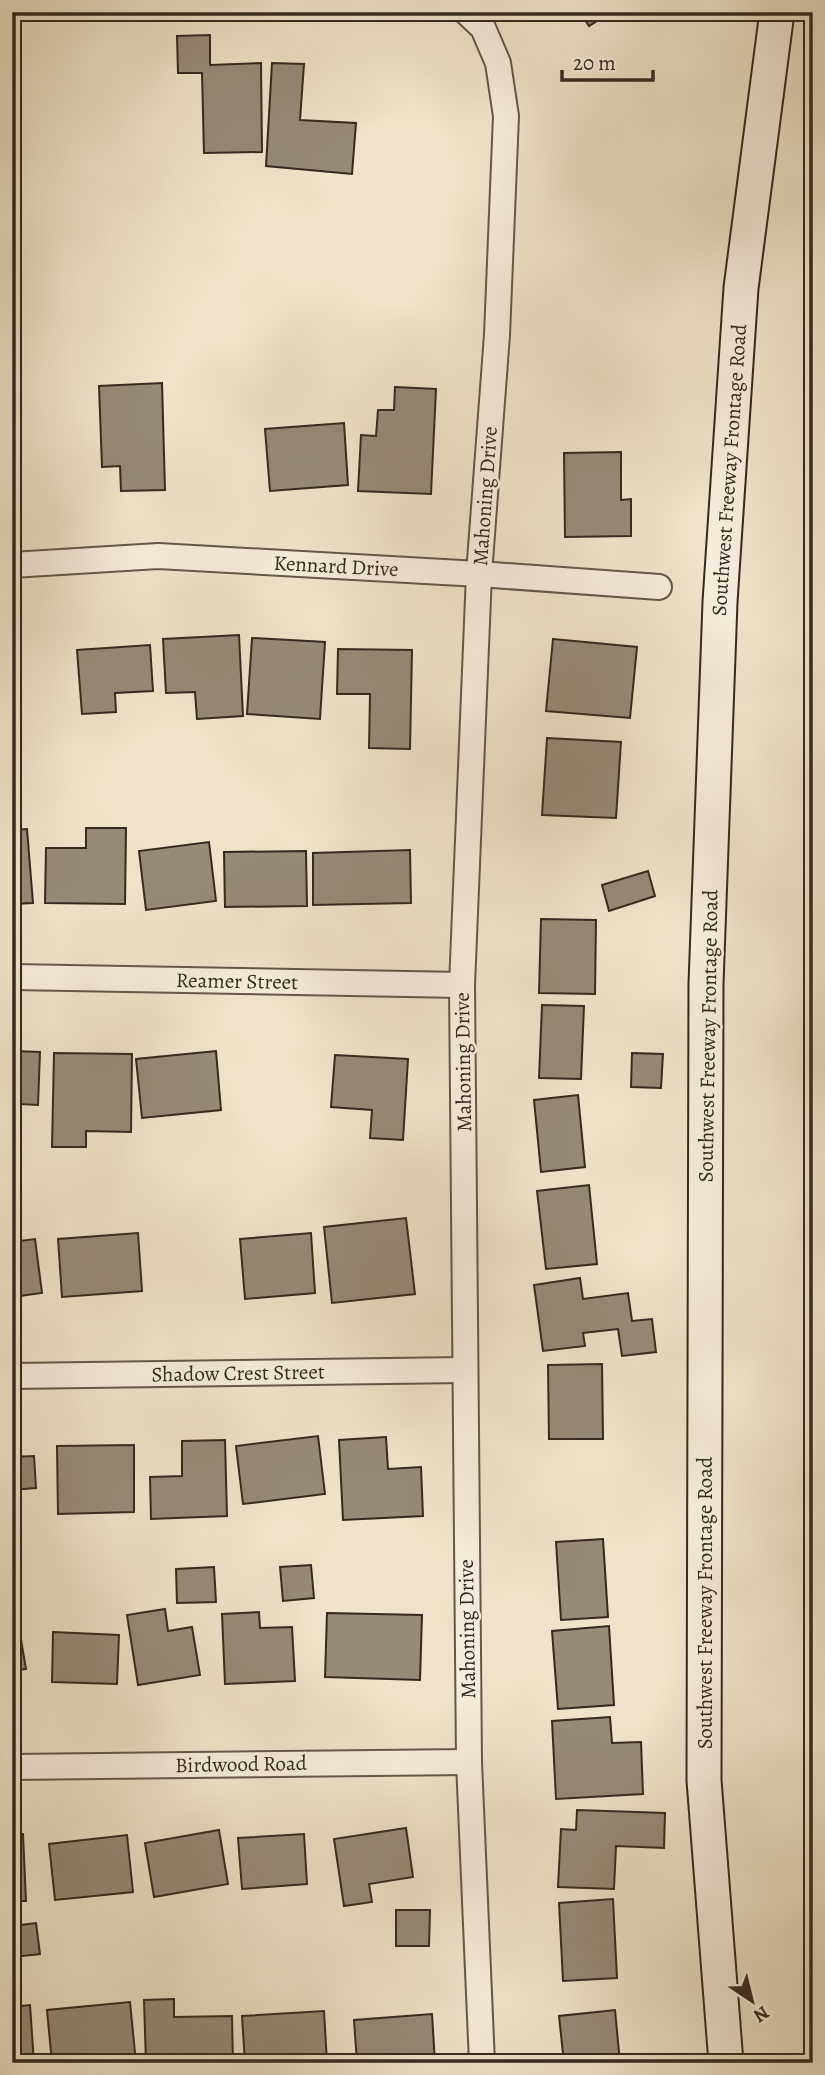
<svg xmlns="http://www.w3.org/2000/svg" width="825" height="2075" viewBox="0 0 825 2075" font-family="Alegreya,serif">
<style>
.building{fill:#958b77;stroke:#332a1f;stroke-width:2}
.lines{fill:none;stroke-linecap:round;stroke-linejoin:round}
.street-casing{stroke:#62584a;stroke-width:28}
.secondary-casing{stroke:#332a1f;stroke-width:37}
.street{stroke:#f5eddc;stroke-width:24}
.secondary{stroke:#f5eddc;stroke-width:33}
.labels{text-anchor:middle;stroke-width:5;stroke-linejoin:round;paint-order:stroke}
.street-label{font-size:21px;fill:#332a1f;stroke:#f5eddc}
</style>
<rect width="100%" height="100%" fill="#efe4c9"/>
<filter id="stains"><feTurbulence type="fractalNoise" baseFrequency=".00286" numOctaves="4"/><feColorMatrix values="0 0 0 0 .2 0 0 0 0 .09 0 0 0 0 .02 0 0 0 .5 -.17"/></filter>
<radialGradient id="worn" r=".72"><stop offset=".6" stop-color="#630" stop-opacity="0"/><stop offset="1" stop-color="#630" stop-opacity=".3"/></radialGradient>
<g class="building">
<path d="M580 12H611L589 26Z"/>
<path d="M210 35V65L261 63 262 152 204 153 202 73H178L177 36Z"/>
<path d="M272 63 304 64 300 120 356 123 352 174 266 166Z"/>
<path d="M162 383 165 490 121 491 120 466 102 467 99 386Z"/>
<path d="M395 387 436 389 431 494 358 491 361 435 376 436 378 410H394Z"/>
<path d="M344 423 348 485 270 491 265 429Z"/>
<path d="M621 452V500L631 499V536L565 537 564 453Z"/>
<path d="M239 635 243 716 197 719 195 692 166 693 163 639Z"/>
<path d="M252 638 325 642 320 719 247 714Z"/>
<path d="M553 639 637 647 630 718 546 711Z"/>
<path d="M150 645 153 691 115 693 116 712 82 714 77 650Z"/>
<path d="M338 649 412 650 410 749 369 748 370 694H337Z"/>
<path d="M547 738 621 742 616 818 542 815Z"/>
<path d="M86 828H126L125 904 45 903 46 848H86Z"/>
<path d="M27 829 33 903 12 904V830Z"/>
<path d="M209 842 216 901 146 910 139 851Z"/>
<path d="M410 850 411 903 313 905V853Z"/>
<path d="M306 851 307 906 225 907 224 852Z"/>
<path d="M648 871 655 896 609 911 602 885Z"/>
<path d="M541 919 596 920 595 994 539 993Z"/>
<path d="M542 1005 584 1006 581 1079 539 1078Z"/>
<path d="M12 1051 40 1052 38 1105 20 1104 19 1118H12Z"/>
<path d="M216 1051 221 1110 142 1118 136 1059Z"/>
<path d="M54 1053 132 1054 131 1132 86 1131V1147H52Z"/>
<path d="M632 1053 663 1054 661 1088 631 1087Z"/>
<path d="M335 1055 408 1059 403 1140 370 1138 372 1110 331 1107Z"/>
<path d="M578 1095 585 1167 541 1172 534 1100Z"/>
<path d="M589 1185 597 1264 546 1269 537 1191Z"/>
<path d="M406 1218 415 1294 332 1303 324 1227Z"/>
<path d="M138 1233 142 1291 62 1297 58 1239Z"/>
<path d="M311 1233 315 1293 245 1299 240 1239Z"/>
<path d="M35 1239 42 1293 12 1297V1242Z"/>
<path d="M580 1278 583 1299 628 1293 632 1321 652 1319 656 1352 622 1356 618 1329 583 1333 585 1346 543 1351 534 1285Z"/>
<path d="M602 1364 603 1439H549L548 1365Z"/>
<path d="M318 1436 325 1494 243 1504 236 1446Z"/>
<path d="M386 1437 388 1469 421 1467 423 1516 343 1520 339 1440Z"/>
<path d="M225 1440 227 1516 151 1519 150 1477 182 1476V1441Z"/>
<path d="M134 1445V1512L58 1514 57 1446Z"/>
<path d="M34 1456 36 1488 12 1490V1457Z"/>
<path d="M603 1539 608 1617 561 1620 556 1542Z"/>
<path d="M311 1565 314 1598 283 1601 280 1567Z"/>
<path d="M214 1567 216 1602 177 1603 176 1569Z"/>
<path d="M165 1609 168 1631 192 1627 200 1675 138 1685 127 1615Z"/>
<path d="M259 1612 260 1628 292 1627 295 1681 225 1684 222 1614Z"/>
<path d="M327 1613 422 1615 420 1680 325 1677Z"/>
<path d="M609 1626 614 1705 558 1709 552 1631Z"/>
<path d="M53 1632 119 1635 117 1684 52 1682Z"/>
<path d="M20 1634 26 1669 12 1671V1635Z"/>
<path d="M610 1717 612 1743 641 1742 643 1794 556 1799 552 1721Z"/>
<path d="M577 1810 665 1813 664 1848 616 1846 614 1889 558 1887 561 1829 576 1830Z"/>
<path d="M406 1828 413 1877 369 1884 372 1902 344 1906 334 1839Z"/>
<path d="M219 1830 228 1884 154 1897 145 1843Z"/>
<path d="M23 1834 26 1901H12V1835Z"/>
<path d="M304 1834 307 1884 242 1889 238 1838Z"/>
<path d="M127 1835 133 1892 55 1900 49 1844Z"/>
<path d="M613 1899 617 1978 563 1981 559 1903Z"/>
<path d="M396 1910H430L429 1946H396Z"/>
<path d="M36 1923 40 1954 14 1957 12 1926Z"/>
<path d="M174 1999V2017L232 2016 233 2063H146L144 2000Z"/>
<path d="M130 2002 136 2063H52L47 2010Z"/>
<path d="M30 2005 34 2063H12V2007Z"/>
<path d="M615 2010 620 2063H564L559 2016Z"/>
<path d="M324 2011 327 2063H245L242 2016Z"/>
<path d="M432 2014 435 2063H357L354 2020Z"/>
</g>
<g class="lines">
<defs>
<g id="street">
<path d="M466 12 483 28 498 63 506 116 497 335 479 574 462 985 469 1762 482 2063"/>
<path d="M12 565 158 556 479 574 659 587"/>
<path d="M12 977 462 985"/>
<path d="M12 1376 464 1370"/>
<path d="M12 1767 469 1762"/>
</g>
<path id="secondary" d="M726 2063 704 1780 706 984 720 602 741 288 777 12"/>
</defs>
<use href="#street" class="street-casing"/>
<use href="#secondary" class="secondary-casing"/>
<use href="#street" class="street"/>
<use href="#secondary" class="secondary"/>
</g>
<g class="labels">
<g class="street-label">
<text transform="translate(729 470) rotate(-86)" y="7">Southwest Freeway Frontage Road</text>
<text transform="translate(485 496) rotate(-86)" y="7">Mahoning Drive</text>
<text transform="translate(336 566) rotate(3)" y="7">Kennard Drive</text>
<text transform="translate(237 981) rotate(1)" y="7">Reamer Street</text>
<text transform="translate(708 1036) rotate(-89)" y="7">Southwest Freeway Frontage Road</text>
<text transform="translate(463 1062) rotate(-91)" y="7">Mahoning Drive</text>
<text transform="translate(238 1373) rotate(-1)" y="7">Shadow Crest Street</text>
<text transform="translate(705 1603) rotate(-90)" y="7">Southwest Freeway Frontage Road</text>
<text transform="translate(467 1629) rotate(-91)" y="7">Mahoning Drive</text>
<text transform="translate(241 1764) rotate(-1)" y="7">Birdwood Road</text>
</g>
</g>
<rect width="825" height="2075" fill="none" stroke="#efe4c9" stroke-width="42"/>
<rect x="14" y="14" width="797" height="2047" fill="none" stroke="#332a1f" stroke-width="3.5"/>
<rect x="21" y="21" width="783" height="2033" fill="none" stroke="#332a1f" stroke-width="2"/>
<g transform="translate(752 2001) rotate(145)" stroke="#f5eddc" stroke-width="5" paint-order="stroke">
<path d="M0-5L12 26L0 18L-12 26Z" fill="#332a1f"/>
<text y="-10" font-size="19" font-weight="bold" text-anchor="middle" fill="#332a1f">N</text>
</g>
<path d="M562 70v10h91v-10" fill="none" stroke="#332a1f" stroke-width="3.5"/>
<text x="573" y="70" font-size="21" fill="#332a1f" stroke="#f5eddc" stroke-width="5" paint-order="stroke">20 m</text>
<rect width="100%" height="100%" filter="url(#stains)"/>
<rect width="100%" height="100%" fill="url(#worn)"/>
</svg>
